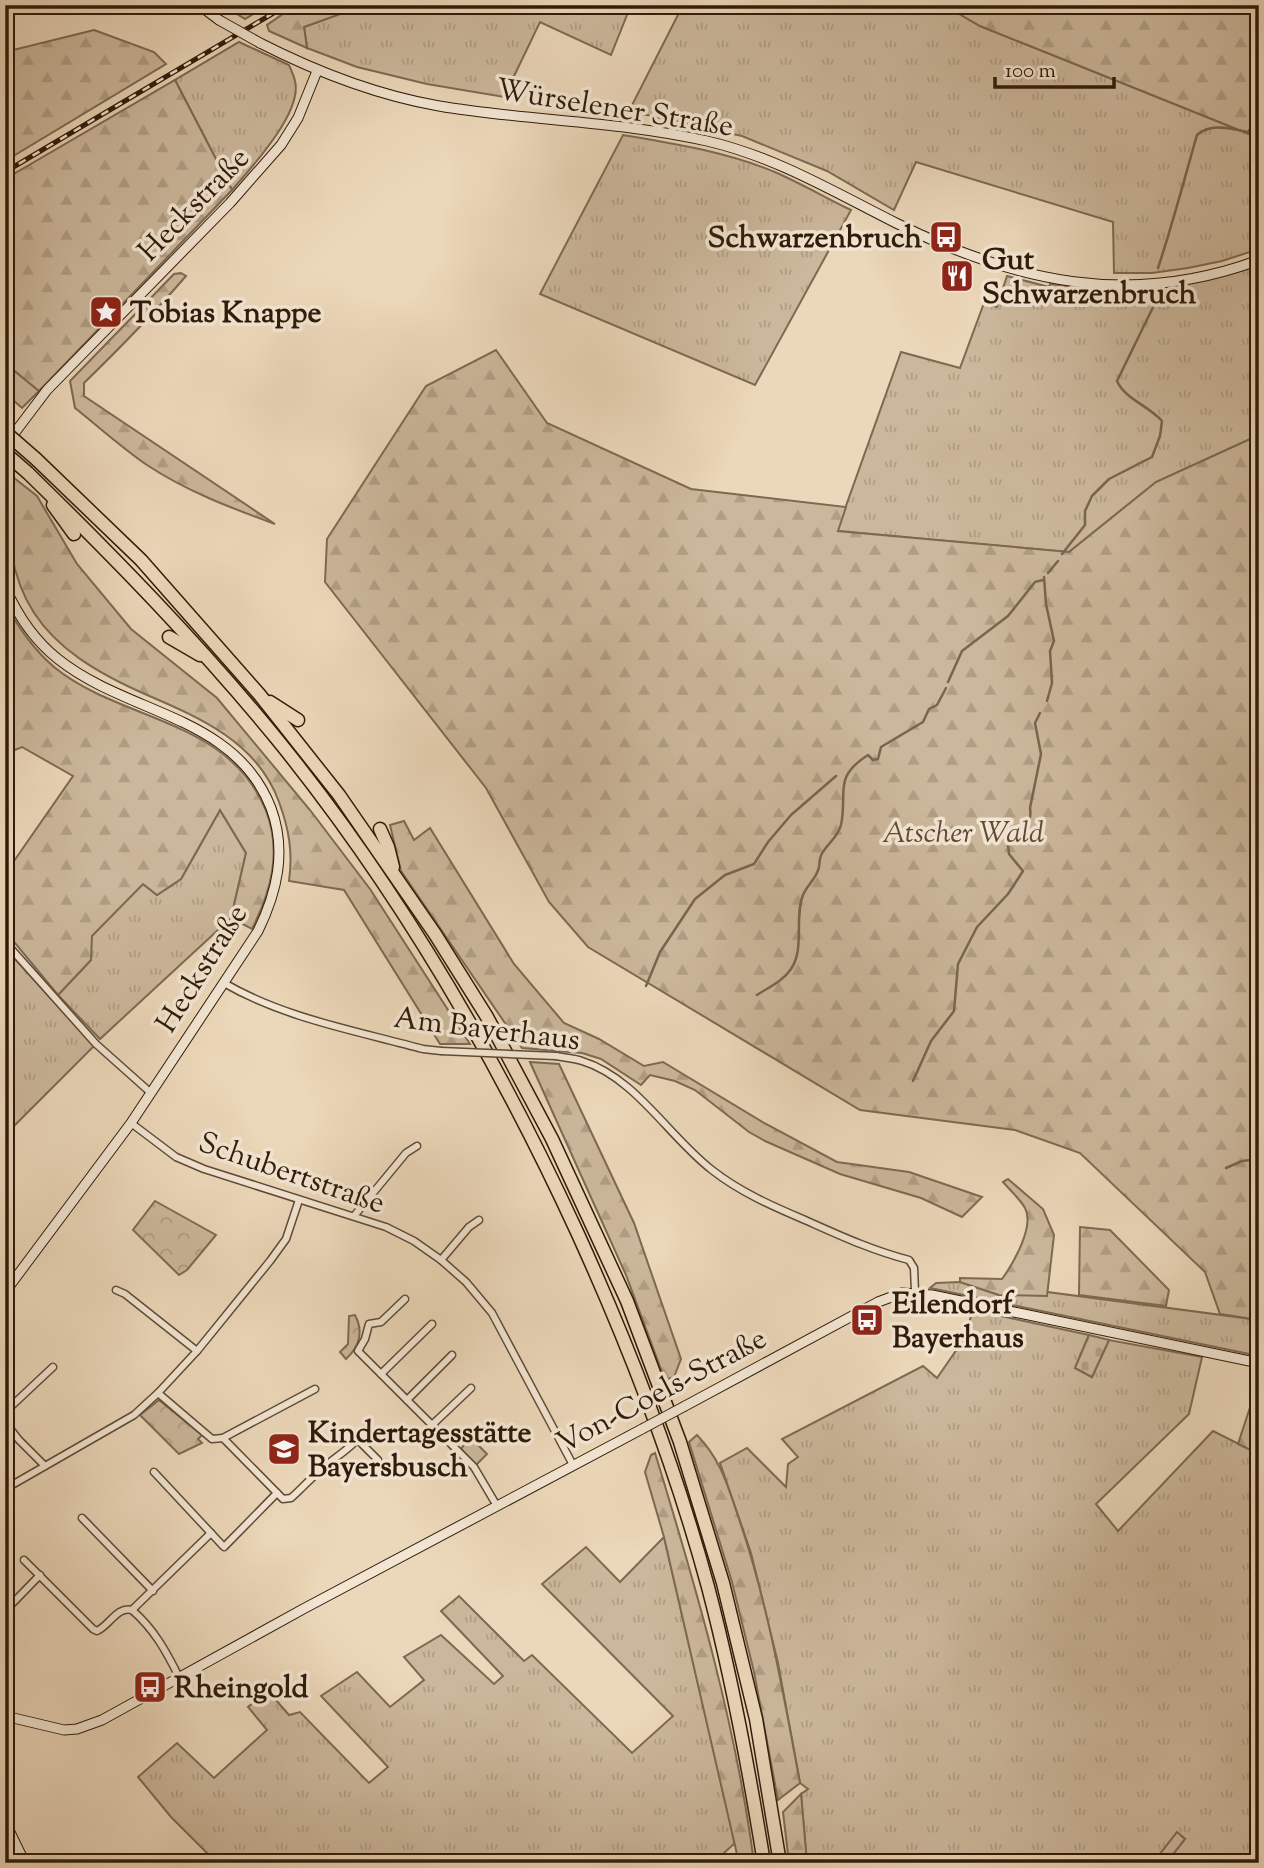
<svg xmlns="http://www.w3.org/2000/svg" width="1264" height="1868" viewBox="0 0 1264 1868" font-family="'Sorts Mill Goudy',serif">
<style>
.grass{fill:url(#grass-tufts);stroke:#7d6952;stroke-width:2}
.forest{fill:url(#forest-firs);stroke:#7d6952;stroke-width:2}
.cemetery{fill:url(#cemetery-stones);stroke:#7d6952;stroke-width:2}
.park{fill:url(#park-crowns);stroke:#7d6952;stroke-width:2}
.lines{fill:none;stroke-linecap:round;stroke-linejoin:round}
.stream{stroke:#79654f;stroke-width:2.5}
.street-casing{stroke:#5e4a35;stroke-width:9}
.secondary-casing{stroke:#2f1b09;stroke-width:11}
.highway-casing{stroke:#2f1b09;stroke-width:15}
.street{stroke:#f2e5d2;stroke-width:6}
.secondary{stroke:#f2e5d2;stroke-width:9}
.highway{stroke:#ebd7b9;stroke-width:12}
.rail-casing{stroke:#2f1b09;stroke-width:5}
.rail{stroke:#f2e5d2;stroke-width:2.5;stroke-dasharray:8;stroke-linecap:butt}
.street-bridge-casing{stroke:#5e4a35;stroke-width:9;stroke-linecap:butt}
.secondary-bridge-casing{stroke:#2f1b09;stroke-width:11;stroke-linecap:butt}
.highway-bridge-casing{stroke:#2f1b09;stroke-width:15;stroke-linecap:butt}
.street-bridge{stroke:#f2e5d2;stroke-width:6}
.secondary-bridge{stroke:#f2e5d2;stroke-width:9}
.highway-bridge{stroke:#ebd7b9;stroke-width:12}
.labels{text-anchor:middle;stroke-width:7;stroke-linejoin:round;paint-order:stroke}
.street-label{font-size:30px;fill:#2f1b09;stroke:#f2e5d2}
.poi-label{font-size:30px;font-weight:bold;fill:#2f1b09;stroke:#f2e5d2;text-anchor:start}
.park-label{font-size:30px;font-style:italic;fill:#5e4a35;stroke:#f2e5d2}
</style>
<defs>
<pattern id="grass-tufts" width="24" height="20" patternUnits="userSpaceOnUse" patternTransform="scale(1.75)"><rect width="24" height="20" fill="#cbb79b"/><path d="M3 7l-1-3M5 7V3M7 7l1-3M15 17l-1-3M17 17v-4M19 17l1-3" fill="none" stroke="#af9d84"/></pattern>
<pattern id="forest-firs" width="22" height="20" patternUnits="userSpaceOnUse" patternTransform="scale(1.75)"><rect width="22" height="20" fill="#cbb79b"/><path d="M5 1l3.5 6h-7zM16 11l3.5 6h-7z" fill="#af9d84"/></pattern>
<pattern id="cemetery-stones" width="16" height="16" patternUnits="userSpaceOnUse" patternTransform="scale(1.75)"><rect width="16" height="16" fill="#cbb79b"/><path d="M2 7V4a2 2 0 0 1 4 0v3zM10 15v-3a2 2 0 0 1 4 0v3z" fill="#af9d84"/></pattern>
<pattern id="park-crowns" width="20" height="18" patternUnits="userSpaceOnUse" patternTransform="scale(1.75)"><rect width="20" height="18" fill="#cbb79b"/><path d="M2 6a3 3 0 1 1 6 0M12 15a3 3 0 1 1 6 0" fill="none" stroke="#af9d84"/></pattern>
</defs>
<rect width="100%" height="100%" fill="#ebd7b9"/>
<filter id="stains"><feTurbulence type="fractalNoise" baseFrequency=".00286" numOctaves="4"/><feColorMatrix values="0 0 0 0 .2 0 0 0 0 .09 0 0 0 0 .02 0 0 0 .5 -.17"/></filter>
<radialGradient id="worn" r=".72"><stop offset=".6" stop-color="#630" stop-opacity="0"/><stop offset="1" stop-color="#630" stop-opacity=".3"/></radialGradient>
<g class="grass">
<path d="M351 5H631L611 55 540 22 504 97 427 84 357 67 307 48 304 27 343 13Z"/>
<path d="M683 5H944L980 26 1259 138V249L1222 261 1188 268 1152 273H1114L1113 222 916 162 894 210 827 171 742 136 629 111Z"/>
<path d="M239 42 289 65C291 70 294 76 295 81 303 112 251 168 232 190L175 80Z"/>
<path d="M623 135C676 144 728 152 777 173 802 184 826 198 851 210L755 385 540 294Z"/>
<path d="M1259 265V435L1156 482 1069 552 837 531 901 352 960 368 984 303 997 307 1007 276 1049 287 1050 284C1127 293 1184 290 1259 265Z"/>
<path d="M5 363 39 391 22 408 5 393Z"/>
<path d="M220 810 246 853 231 918 100 1039 58 995 91 960V936L143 884 157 895 181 879Z"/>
<path d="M5 948 94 1046 5 1135Z"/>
<path d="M960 1282 999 1295H1047V1292L1259 1320V1356L930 1288 936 1283Z"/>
<path d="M973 1310 1089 1335 1075 1368 1092 1377 1109 1340 1202 1357 1189 1414 1096 1504 1118 1531 1213 1431 1259 1454V1863H1166L1185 1839 1177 1833 1153 1863H807L801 1794 808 1789 800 1783 778 1663 751 1553 720 1463 747 1448 786 1487 788 1464 798 1457 782 1439 923 1366 937 1378 964 1339Z"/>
<path d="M664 1537 735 1843 713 1863H217L171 1817 138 1777 177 1743 214 1778 267 1730 248 1707 268 1691 289 1715 300 1712 369 1783 388 1767 321 1696 357 1672 390 1707 424 1680 404 1657 441 1635 494 1684 503 1676 441 1611 459 1596 524 1661 532 1655 632 1753 673 1716 542 1584 586 1547 620 1582Z"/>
</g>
<g class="forest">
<path d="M223 5H268L245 19Z"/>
<path d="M296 5H351L343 13 304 27 307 48 269 31 267 25Z"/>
<path d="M944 5H1259V138L980 26Z"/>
<path d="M94 30 154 52 166 64 5 161V52Z"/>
<path d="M175 80 232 190 39 391 5 363V179Z"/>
<path d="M181 273 186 276C154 313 119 349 84 383V396L275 524C231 508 186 491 147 465 122 448 99 427 75 408L70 381 174 274Z"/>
<path d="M496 350 547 423 691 489 846 507 838 531 1069 552 1156 482 1259 435V1320L1220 1314 1205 1272 1080 1153 1015 1130 860 1110 588 947 549 902 486 788 325 582 327 539 426 386Z"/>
<path d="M9 474 37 496 77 564 131 629 217 698 310 810 370 889 470 1044H440L344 890 289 881C293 852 289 829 279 802 258 743 201 718 147 695 39 648 0 597 9 474Z"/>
<path d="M5 603C18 627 33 649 54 667 121 722 229 718 266 811 282 852 271 891 252 929L231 918 246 853 220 810 181 879 157 895 143 884 92 936 91 960 58 995 5 931V874L73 776 22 747 5 754Z"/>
<path d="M404 821 414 840 430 828 514 964 564 1023 599 1039 644 1066 663 1062 764 1123 837 1162 909 1172 982 1197 962 1217 921 1198 840 1174 765 1141 749 1132 695 1090 675 1081 650 1075 641 1085 601 1059 582 1053 522 1048 401 871 390 825Z"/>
<path d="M530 1062 559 1064 634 1223 681 1359 674 1377 665 1380 626 1275Z"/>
<path d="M1008 1179 1043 1209 1054 1235 1047 1296 999 1295 960 1282V1278L1002 1279C1013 1264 1035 1226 1025 1208 1020 1199 1010 1190 1003 1182Z"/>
<path d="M1080 1227 1110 1230 1169 1290 1166 1306 1079 1295Z"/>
<path d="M1259 1380V1454L1238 1444Z"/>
<path d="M697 1435C721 1460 727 1484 738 1516 768 1603 783 1693 800 1783L778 1800 754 1672 732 1582 689 1442Z"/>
<path d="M655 1453C696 1587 736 1724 754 1863H739L664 1537 645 1472 651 1455Z"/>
<path d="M801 1794 807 1863H789L783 1812Z"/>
<path d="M1177 1832 1185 1839 1166 1863H1153Z"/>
</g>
<path class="cemetery" d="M1089 1335 1109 1340 1092 1377 1075 1368Z"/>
<g class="park">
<path d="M155 1201 216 1235 187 1270 179 1275 133 1230Z"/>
<path d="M355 1315C364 1332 360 1346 346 1359L340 1352 348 1344 349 1316Z"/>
<path d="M159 1400 202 1435 198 1439 202 1443 179 1454 140 1415Z"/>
<path d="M470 1437 487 1454 476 1465 461 1449Z"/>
</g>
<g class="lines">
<g class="stream">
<path d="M1259 118 1248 132 1259 135"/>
<path d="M1158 268C1173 223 1184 180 1197 135 1211 122 1232 129 1248 132"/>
<path d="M1062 554 1085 525V511L1092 496 1109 479 1152 457 1160 436 1162 421C1149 406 1125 399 1117 381L1158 297"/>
<path d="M1048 573 1058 561"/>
<path d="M1044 577 1046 604 1054 641 1050 651 1052 683 1047 701"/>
<path d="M948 682 962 651 1008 616 1035 582 1043 580"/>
<path d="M646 986 660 952 695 899 725 875 754 864 768 842 791 815 836 776"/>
<path d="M757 995C769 987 783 981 791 969 805 949 794 917 803 895 807 885 817 878 819 867 820 861 819 857 823 852 829 842 838 837 841 825 848 793 832 778 868 755L873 760 878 759 881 747 923 722 929 709 937 705 946 688"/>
<path d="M913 1081 931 1041 954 1011 958 964 977 927 1008 894 1023 871 1009 854 1008 845C1020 834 1033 825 1030 808L1041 754 1035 723 1040 713"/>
<path d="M1226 1168 1242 1161 1259 1159"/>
</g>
<defs>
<g id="street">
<path d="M5 942 96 1044 151 1093"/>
<path d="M224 983C284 1018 357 1031 423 1049L441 1051"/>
<path d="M556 1056C565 1058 574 1058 582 1061 635 1077 669 1137 712 1170 740 1192 772 1206 805 1220 841 1236 871 1250 909 1260L914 1268 915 1292"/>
<path d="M131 1123 176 1157 204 1169 386 1227 414 1241 441 1260 466 1282 492 1313 573 1465"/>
<path d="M354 1216 406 1153 417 1146"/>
<path d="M441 1260 469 1227 479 1220"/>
<path d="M116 1290 125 1294 197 1351"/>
<path d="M405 1299 381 1322 369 1324 365 1339 358 1351 474 1467 497 1506"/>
<path d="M381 1374 432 1324"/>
<path d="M158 1393 212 1439 223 1438 283 1499 291 1498C304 1487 315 1473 329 1463 343 1452 356 1444 365 1429"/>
<path d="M407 1400 452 1355"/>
<path d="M5 1412 53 1367"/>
<path d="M5 1422 19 1440 45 1466"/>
<path d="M432 1425 471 1388"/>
<path d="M223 1438 315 1389"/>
<path d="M358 1440 378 1460"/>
<path d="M154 1472 224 1547 277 1493"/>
<path d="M5 1489 134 1415 158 1393 197 1351 270 1261 286 1239 299 1200"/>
<path d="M82 1518 153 1591"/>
<path d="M24 1560 93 1629 97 1631C110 1625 117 1606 132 1610"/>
<path d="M5 1611 40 1575"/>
<path d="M179 1677C166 1651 154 1629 132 1610L211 1533"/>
</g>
<g id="secondary">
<path d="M199 5 219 20"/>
<path d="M260 43C317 72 376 95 439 106 528 121 619 121 707 141 776 157 834 192 896 223 1015 282 1130 308 1259 260"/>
<path d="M5 454 16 431 47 390 230 203 281 145 298 118 317 71"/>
<path d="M5 587C17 614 35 641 58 659 128 715 235 715 271 808 287 851 277 892 258 931L131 1123 5 1292"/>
<path d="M685 1406 878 1302 902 1293 932 1295 1259 1363"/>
<path d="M5 1716 64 1730 77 1729 102 1720 305 1608 642 1429"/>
<path d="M5 1822 25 1863"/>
</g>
<g id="highway">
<path d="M36 459 141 560 259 694 339 795 435 934 487 1017 552 1139 627 1301 680 1442 723 1583 756 1719 780 1863"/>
<path d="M28 473C115 558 199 644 276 738 398 888 496 1056 577 1232 629 1346 675 1465 708 1587 732 1678 749 1770 764 1863"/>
<path d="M53 505 74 534"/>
<path d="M169 637 200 655"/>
<path d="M270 702 298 720"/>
<path d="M380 829 388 847 393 867"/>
</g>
</defs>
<use href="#street" class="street-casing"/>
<use href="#secondary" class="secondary-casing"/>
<use href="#highway" class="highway-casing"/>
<use href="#street" class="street"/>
<use href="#secondary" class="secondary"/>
<use href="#highway" class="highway"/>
<defs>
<path id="rail" d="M5 172 287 5"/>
</defs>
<use href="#rail" class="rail-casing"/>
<use href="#rail" class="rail"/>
<defs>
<path id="street-bridge" d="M441 1051 556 1056"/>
<g id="secondary-bridge">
<path d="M219 20 260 43"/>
<path d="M642 1429 685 1406"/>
</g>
<g id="highway-bridge">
<path d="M5 432 36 459"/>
<path d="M5 453 28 473"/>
</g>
</defs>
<use href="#street-bridge" class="street-bridge-casing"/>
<use href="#secondary-bridge" class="secondary-bridge-casing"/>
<use href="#highway-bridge" class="highway-bridge-casing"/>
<use href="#street-bridge" class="street-bridge"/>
<use href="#secondary-bridge" class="secondary-bridge"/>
<use href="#highway-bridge" class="highway-bridge"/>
</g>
<defs>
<symbol id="bus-square" viewBox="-11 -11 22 22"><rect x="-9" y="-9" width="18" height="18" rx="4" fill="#8f2418" stroke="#f2e5d2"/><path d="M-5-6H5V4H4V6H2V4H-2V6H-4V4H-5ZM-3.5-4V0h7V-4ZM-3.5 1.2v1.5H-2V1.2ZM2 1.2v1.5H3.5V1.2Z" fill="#fff"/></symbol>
<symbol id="restaurant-square" viewBox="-11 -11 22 22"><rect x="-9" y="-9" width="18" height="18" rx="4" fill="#8f2418" stroke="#f2e5d2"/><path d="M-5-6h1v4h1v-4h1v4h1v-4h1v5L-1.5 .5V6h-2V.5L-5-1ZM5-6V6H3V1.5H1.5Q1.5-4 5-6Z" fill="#fff"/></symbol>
<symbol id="sight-square" viewBox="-11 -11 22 22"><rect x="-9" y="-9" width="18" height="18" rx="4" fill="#8f2418" stroke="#f2e5d2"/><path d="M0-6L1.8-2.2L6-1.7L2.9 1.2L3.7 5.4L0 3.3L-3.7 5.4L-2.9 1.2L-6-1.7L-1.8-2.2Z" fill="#fff"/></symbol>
<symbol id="school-square" viewBox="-11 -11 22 22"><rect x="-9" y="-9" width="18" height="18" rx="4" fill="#8f2418" stroke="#f2e5d2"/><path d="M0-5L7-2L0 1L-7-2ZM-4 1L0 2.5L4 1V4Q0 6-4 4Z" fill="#fff"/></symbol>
</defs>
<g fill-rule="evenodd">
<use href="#bus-square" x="927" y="218" width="38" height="38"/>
<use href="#restaurant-square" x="938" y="257" width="38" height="38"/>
<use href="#sight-square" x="87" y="293" width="38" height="38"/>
<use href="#bus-square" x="848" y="1301" width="38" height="38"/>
<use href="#school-square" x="265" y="1430" width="38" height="38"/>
<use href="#bus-square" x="131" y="1668" width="38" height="38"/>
</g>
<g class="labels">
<g class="street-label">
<text transform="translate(615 107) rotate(9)" y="10">Würselener Straße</text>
<text transform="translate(193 204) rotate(-46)" y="10">Heckstraße</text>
<text transform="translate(201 968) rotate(-58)" y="10">Heckstraße</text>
<text transform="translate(487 1028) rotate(7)" y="10">Am Bayerhaus</text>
<text transform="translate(292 1172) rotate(19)" y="10">Schubertstraße</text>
<text transform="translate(661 1390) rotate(-28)" y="10">Von-Coels-Straße</text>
</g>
<g class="poi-label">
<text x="922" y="247" text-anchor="end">Schwarzenbruch</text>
<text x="982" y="269">Gut<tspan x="982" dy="34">Schwarzenbruch</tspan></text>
<text x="130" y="322">Tobias Knappe</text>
<text x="892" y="1313">Eilendorf<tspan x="892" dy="34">Bayerhaus</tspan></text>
<text x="308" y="1442">Kindertagesstätte<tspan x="308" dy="34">Bayersbusch</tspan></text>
<text x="174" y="1697">Rheingold</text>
</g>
<g class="park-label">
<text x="963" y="842">Atscher Wald</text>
</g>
</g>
<rect width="1264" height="1868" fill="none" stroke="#ebd7b9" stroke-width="28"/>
<rect x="7" y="7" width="1250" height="1854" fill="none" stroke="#2f1b09" stroke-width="3.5"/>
<rect x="14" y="14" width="1236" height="1840" fill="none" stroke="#2f1b09" stroke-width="2"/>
<path d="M995 77v10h119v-10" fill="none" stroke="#2f1b09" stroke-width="3.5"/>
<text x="1005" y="77" font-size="21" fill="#2f1b09" stroke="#f2e5d2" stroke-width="5" paint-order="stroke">100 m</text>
<rect width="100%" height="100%" filter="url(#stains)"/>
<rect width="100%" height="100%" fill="url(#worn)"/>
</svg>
